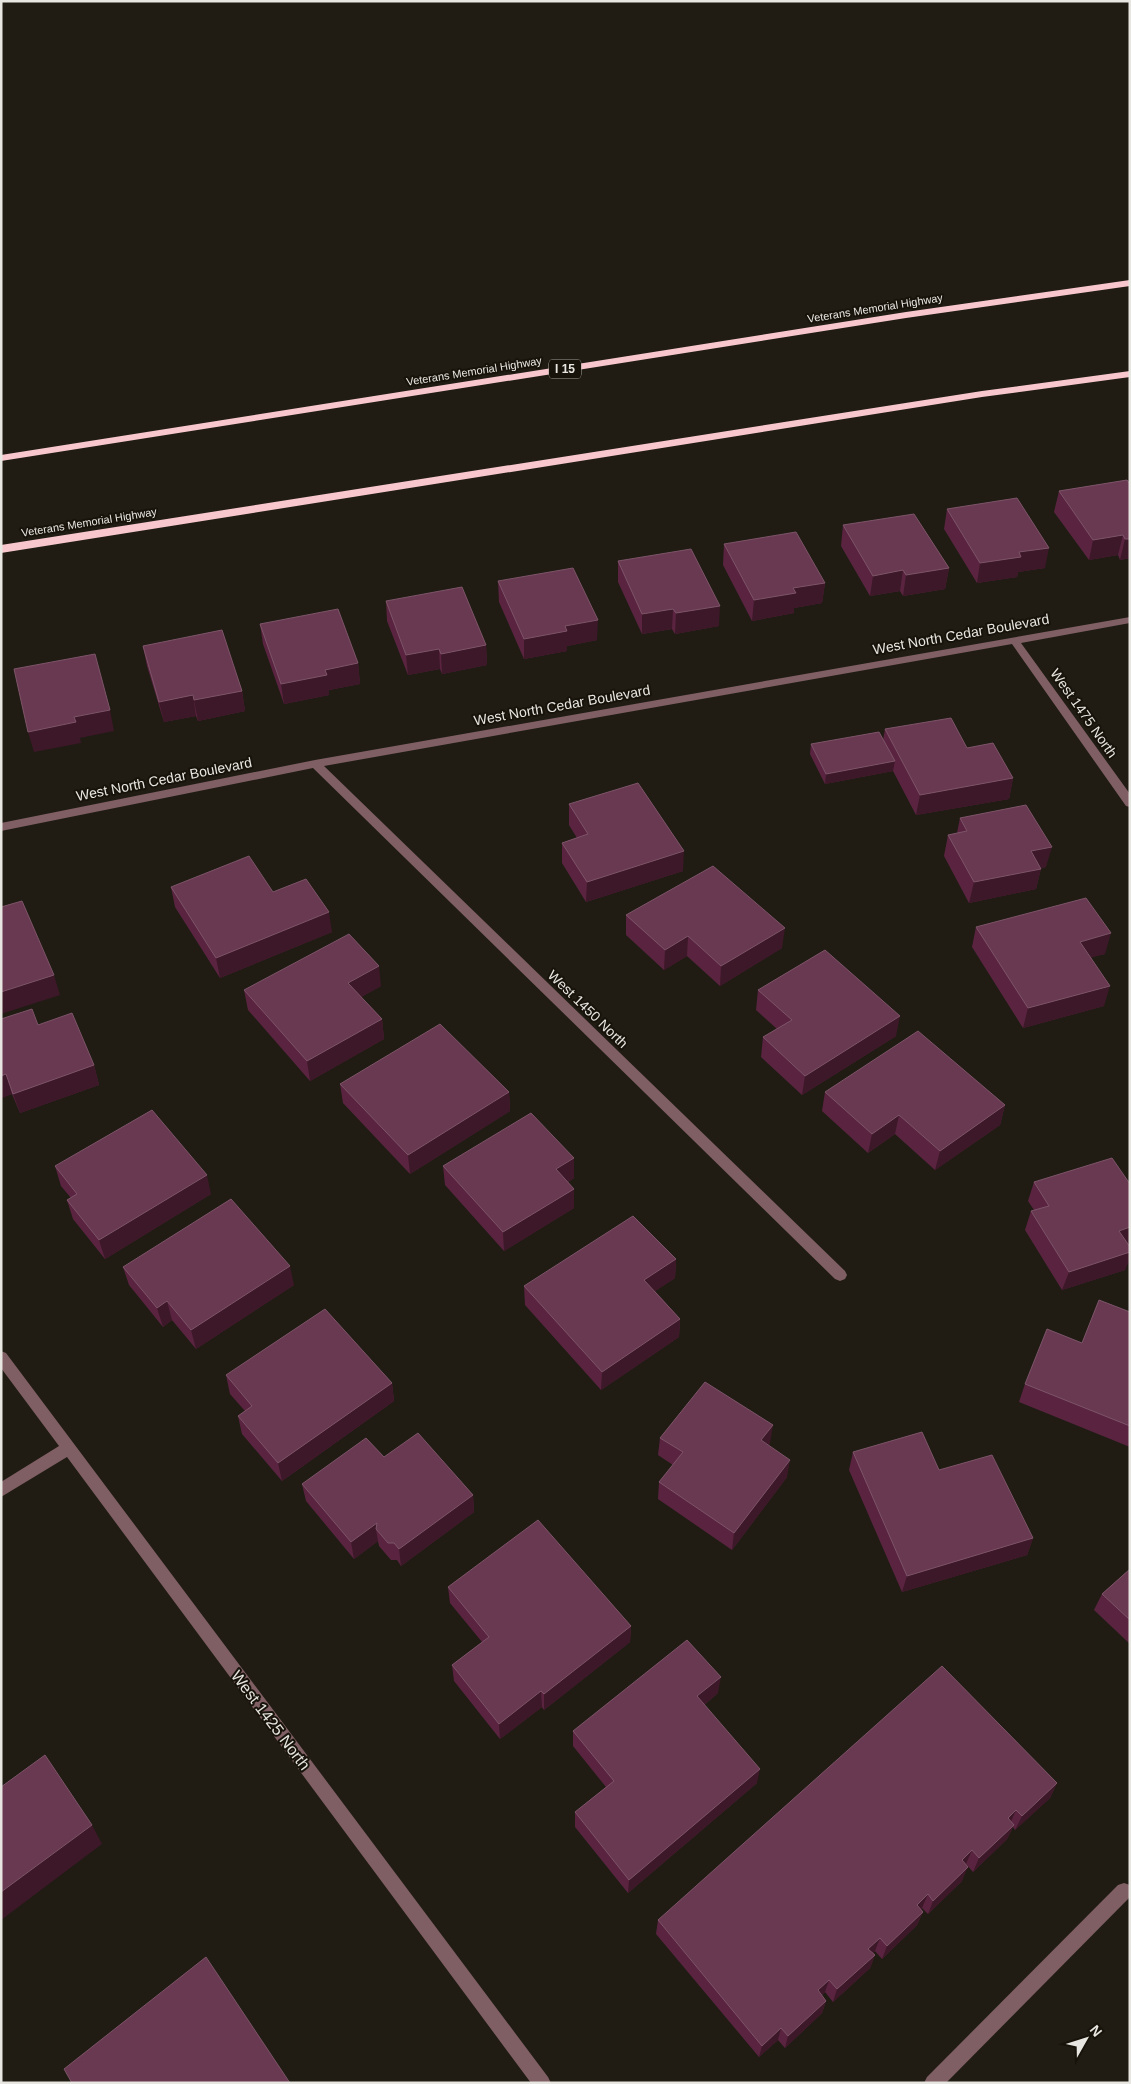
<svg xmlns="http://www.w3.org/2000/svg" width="1131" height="2084" viewBox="0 0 1131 2084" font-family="Helvetica,sans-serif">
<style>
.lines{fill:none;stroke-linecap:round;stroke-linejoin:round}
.minor{fill:#7f5f63;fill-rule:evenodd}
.highway{fill:#f8c7cd;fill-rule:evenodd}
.wall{fill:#5a2441}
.shaded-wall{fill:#3c1828}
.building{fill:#693952;stroke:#7d5468}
.labels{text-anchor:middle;stroke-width:4;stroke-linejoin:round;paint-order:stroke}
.far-street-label{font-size:11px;fill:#e8e6e0;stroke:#17130b}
.shield{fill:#17130b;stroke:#a9a7a0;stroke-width:1}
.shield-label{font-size:12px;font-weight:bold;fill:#e8e6e0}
.street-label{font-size:14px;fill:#e8e6e0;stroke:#17130b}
.near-street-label{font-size:16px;fill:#e8e6e0;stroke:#17130b}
</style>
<rect width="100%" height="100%" fill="#201c14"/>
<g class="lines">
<g class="minor">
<path d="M1130 617V623L1021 643 1130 794V807L1126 806 1012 644 324 766 845 1271 847 1275 845 1279 840 1281 835 1279 313 768 1 831V823L315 760Z"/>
<path d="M1 1351 6 1353 548 2077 551 2083H531L67 1457 1 1497V1482L59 1446 1 1368Z"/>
<path d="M1124 1883 1130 1885V1897L946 2083H924L927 2077 1118 1885Z"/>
</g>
<g class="highway">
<path d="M1130 280V286L906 318 1 461V455L906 312Z"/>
<path d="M1130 371V377L982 397 1 553V545L982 391Z"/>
</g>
</g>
<g class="wall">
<path d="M1127 480 1130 558 1120 560 1118 555 1089 560 1054 512 1059 491Z"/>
<path d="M947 509 1045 568 1018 572 1017 577 977 583 944 529Z"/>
<path d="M843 525 949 568 945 589 903 596 900 591 870 596 841 546Z"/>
<path d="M724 544 825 583 822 603 794 608V613L752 621 723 565Z"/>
<path d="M618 561 719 626 675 634 672 629 642 634 618 582Z"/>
<path d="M498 581 597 640 567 646V651L524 659 499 602Z"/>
<path d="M386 601 486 645 487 665 442 674 440 669 408 675 387 621Z"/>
<path d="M260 624 358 663 360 684 329 690V695L284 704 263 644Z"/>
<path d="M143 646 242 691 245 711 198 721 196 716 164 722 147 666Z"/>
<path d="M885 729 967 748 1013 778 1009 799 916 815 893 771 825 784 810 754 811 744 883 740Z"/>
<path d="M569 804 683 871 586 902 562 863V843L577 838 569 825Z"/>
<path d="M960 818 1046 867 1041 868 1036 889 969 903 944 856 948 835 957 833Z"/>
<path d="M171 887 273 892 332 932 220 978 175 907Z"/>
<path d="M626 915 782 948 720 986 687 956 664 970 626 935Z"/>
<path d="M976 927 1105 954 1091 957 1104 1006 1023 1028 972 947Z"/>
<path d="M381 986 361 997 382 1019 384 1039 310 1081 248 1010 244 990Z"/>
<path d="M758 990 896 1036 802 1095 761 1057 763 1037 777 1029 756 1010Z"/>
<path d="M1 1019 38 1025 94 1065 99 1085 20 1113 12 1094 1 1098Z"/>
<path d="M340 1084 509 1092 510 1111 410 1174 343 1103Z"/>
<path d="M825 1092 1005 1105 1000 1125 935 1170 895 1134 868 1153 822 1111Z"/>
<path d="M55 1166 211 1194 105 1259 73 1219 67 1200 71 1198 61 1186Z"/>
<path d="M443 1166 574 1178 568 1182 574 1189V1208L504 1251 445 1185Z"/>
<path d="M1034 1182 1128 1244 1125 1270 1062 1290 1025 1230 1031 1211 1034 1210 1028 1201Z"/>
<path d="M676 1259 675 1278 655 1291 680 1319 679 1337 601 1390 525 1305 524 1286Z"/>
<path d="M123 1267 294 1285 196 1349 172 1320 163 1327 129 1285Z"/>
<path d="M1130 1312V1447L1019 1402 1025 1384 1082 1343Z"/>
<path d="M226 1375 392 1383 394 1401 282 1481 242 1434 238 1416 245 1411 230 1394Z"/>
<path d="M660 1438 770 1443 768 1445 787 1477 732 1550 658 1499 659 1482 673 1465 658 1455Z"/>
<path d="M853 1452 939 1470 1033 1538 1027 1555 902 1592 849 1470Z"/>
<path d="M384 1457 473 1495 474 1512 401 1566 397 1560H391L379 1546 378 1541 354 1559 306 1501 302 1484Z"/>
<path d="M1130 1569V1644L1094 1610 1102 1594Z"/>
<path d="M448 1587 631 1626 630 1642 544 1710 542 1707 500 1739 454 1681 452 1665 482 1642 450 1603Z"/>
<path d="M718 1693 704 1705 757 1783 628 1893 575 1827V1812L606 1787 573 1746V1731Z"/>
<path d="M1057 1783 1050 1798 1015 1830 1013 1827 1007 1839 973 1872 966 1864V1865L962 1881 928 1914 922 1908 921 1909 923 1912 917 1925 882 1959 875 1951 873 1953 875 1955 870 1968 833 2002 825 1992 822 1995 826 2001 822 2013 785 2048 778 2040 759 2057 656 1934 658 1920Z"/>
</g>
<g class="shaded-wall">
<path d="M1123 535 1118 555 1089 560 1093 540Z"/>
<path d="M1125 539H1130V558L1120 560Z"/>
<path d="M1049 548 1045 568 1018 572 1017 577 977 583 980 563 1019 552Z"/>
<path d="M949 568 945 589 903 596 906 575Z"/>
<path d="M903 570 900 591 870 596 873 576Z"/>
<path d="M825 583 822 603 794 608V613L752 621 754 600 793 588Z"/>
<path d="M720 606 719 626 675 634 676 613Z"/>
<path d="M673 609 672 629 642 634V614Z"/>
<path d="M598 620 597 640 567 646V651L524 659V639L565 626Z"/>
<path d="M486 645 487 665 442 674 441 654Z"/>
<path d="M439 649 440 669 408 675 406 655Z"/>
<path d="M358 663 360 684 329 690V695L284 704 281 684 325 670Z"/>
<path d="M242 691 245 711 198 721 194 700Z"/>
<path d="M193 695 196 716 164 722 159 702Z"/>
<path d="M110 710 114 731 80 738 81 743 34 752 28 732 74 717Z"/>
<path d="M895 761 893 771 825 784 826 774Z"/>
<path d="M1013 778 1009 799 916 815 920 795Z"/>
<path d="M1052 847 1046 867 1026 871 1031 851Z"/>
<path d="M684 851 683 871 586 902 587 882Z"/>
<path d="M1041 869 1036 889 969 903 974 882Z"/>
<path d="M329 912 332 932 220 978 216 958Z"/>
<path d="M785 928 782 948 720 986 721 966Z"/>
<path d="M1111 933 1105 954 1075 962 1080 942Z"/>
<path d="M688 936 687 956 664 970 665 950Z"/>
<path d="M379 966 381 986 351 1003 348 983Z"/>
<path d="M54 975 60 995 1 1014V992Z"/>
<path d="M1110 986 1104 1006 1023 1028 1028 1008Z"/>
<path d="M900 1016 896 1036 802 1095 805 1076Z"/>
<path d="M382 1019 384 1039 310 1081 307 1061Z"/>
<path d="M94 1065 99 1085 20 1113 13 1094Z"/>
<path d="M6 1074 12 1094 1 1098V1076Z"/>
<path d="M509 1092 510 1111 410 1174 408 1155Z"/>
<path d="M1005 1105 1000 1125 935 1170 940 1151Z"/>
<path d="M899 1115 895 1134 868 1153 872 1134Z"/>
<path d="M574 1158V1178L556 1189V1169Z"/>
<path d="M207 1175 211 1194 105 1259 99 1240Z"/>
<path d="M574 1189V1208L504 1251 503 1232Z"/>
<path d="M1130 1227V1244L1112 1250 1119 1231Z"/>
<path d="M1130 1252V1259L1125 1270 1062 1290 1069 1272Z"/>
<path d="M676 1259 675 1278 643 1299 644 1280Z"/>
<path d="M290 1266 294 1285 196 1349 191 1330Z"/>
<path d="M167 1301 172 1320 163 1327 157 1308Z"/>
<path d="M680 1319 679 1337 601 1390 602 1372Z"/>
<path d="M392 1383 394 1401 282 1481 278 1463Z"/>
<path d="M773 1425 770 1443 758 1458 761 1440Z"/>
<path d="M790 1460 787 1477 732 1550 734 1533Z"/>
<path d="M473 1495 474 1512 401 1566 399 1549Z"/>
<path d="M377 1523 376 1529 378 1541 354 1559 351 1542Z"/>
<path d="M1033 1538 1027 1555 902 1592 907 1576Z"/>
<path d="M631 1626 630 1642 544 1710V1694Z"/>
<path d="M721 1677 718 1693 695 1712 697 1696Z"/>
<path d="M541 1691 542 1707 500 1739 499 1724Z"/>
<path d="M760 1769 757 1783 628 1893 629 1880Z"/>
<path d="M1057 1783 1050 1798 1015 1830 1022 1816Z"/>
<path d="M1016 1810 1010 1824 1008 1818Z"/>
<path d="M92 1825 102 1844 1 1920V1892Z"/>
<path d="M1014 1825 1007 1839 973 1872 979 1858Z"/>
<path d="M972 1850 966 1864 956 1874 962 1860Z"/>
<path d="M968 1867 962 1881 928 1914 933 1901Z"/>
<path d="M928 1894 922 1908 911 1918 917 1905Z"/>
<path d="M923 1912 917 1925 882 1959 887 1946Z"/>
<path d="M880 1938 875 1951 863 1962 868 1949Z"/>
<path d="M875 1955 870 1968 833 2002 837 1989Z"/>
<path d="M829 1980 825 1992 813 2003 818 1990Z"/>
<path d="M826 2001 822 2013 785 2048 788 2036Z"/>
<path d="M781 2028 778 2040 759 2057 762 2046Z"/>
</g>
<g class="building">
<path d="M1127 480 1130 484V539H1125L1123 535 1093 540 1059 491Z"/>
<path d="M1017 498 1049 548 1019 552 1021 557 980 563 947 509Z"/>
<path d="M914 514 949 568 906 575 903 570 873 576 843 525Z"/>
<path d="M796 532 825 583 793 588 796 593 754 600 724 544Z"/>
<path d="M691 549 720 606 676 613 673 609 642 614 618 561Z"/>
<path d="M573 568 598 620 565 626 567 631 524 639 498 581Z"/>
<path d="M462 587 486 645 441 654 439 649 406 655 386 601Z"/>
<path d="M338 609 358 663 325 670 327 675 281 684 260 624Z"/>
<path d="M222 630 242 691 194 700 193 695 159 702 143 646Z"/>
<path d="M95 654 110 710 74 717 76 722 28 732 14 669Z"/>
<path d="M951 718 967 748 993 743 1013 778 920 795 885 729Z"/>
<path d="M879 732 895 761 826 774 811 744Z"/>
<path d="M638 783 684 851 587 882 562 843 588 834 569 804Z"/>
<path d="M1026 805 1052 847 1031 851 1041 869 974 882 948 835 967 831 960 818Z"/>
<path d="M249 856 273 892 306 879 329 912 216 958 171 887Z"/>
<path d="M713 866 785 928 721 966 688 936 665 950 626 915Z"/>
<path d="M1086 898 1111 933 1080 942 1110 986 1028 1008 976 927Z"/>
<path d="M22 901 54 975 1 992V907Z"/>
<path d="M349 934 379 966 348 983 382 1019 307 1061 244 990Z"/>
<path d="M825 950 900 1016 805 1076 763 1037 792 1020 758 990Z"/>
<path d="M32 1009 38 1025 72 1013 94 1065 13 1094 6 1074 1 1076V1019Z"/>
<path d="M440 1024 509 1092 408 1155 340 1084Z"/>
<path d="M918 1031 1005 1105 940 1151 899 1115 872 1134 825 1092Z"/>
<path d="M152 1110 207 1175 99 1240 67 1200 77 1194 55 1166Z"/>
<path d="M531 1113 574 1158 556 1169 574 1189 503 1232 443 1166Z"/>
<path d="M1112 1158 1130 1184V1227L1119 1231 1130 1247V1252L1069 1272 1031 1211 1049 1206 1034 1182Z"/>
<path d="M231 1199 290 1266 191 1330 167 1301 157 1308 123 1267Z"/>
<path d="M633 1216 676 1259 644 1280 680 1319 602 1372 524 1286Z"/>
<path d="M1099 1300 1130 1312V1426L1025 1384 1047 1329 1082 1343Z"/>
<path d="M325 1309 392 1383 278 1463 238 1416 252 1406 226 1375Z"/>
<path d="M705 1382 773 1425 761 1440 790 1460 734 1533 659 1482 683 1452 660 1438Z"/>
<path d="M922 1432 939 1470 992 1455 1033 1538 907 1576 853 1452Z"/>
<path d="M418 1433 473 1495 399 1549 394 1543H388L376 1529 377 1523 351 1542 302 1484 366 1438 384 1457Z"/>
<path d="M538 1520 631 1626 544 1694 541 1691 499 1724 452 1665 489 1637 448 1587Z"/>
<path d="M1130 1569V1620L1102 1594Z"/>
<path d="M687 1640 721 1677 697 1696 760 1769 629 1880 575 1812 614 1781 573 1731Z"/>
<path d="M942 1666 1057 1783 1022 1816 1016 1810 1008 1818 1014 1825 979 1858 972 1850 962 1860 968 1867 933 1901 928 1894 917 1905 923 1912 887 1946 880 1938 868 1949 875 1955 837 1989 829 1980 818 1990 826 2001 788 2036 781 2028 762 2046 658 1920Z"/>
<path d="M45 1755 92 1825 1 1892V1787Z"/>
<path d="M206 1957 290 2083H72L64 2069Z"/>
</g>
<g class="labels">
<g class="far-street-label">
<text transform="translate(875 308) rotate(-9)" y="4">Veterans Memorial Highway</text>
<text transform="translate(474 371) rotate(-9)" y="4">Veterans Memorial Highway</text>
<text transform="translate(89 522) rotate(-9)" y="4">Veterans Memorial Highway</text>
</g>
<rect class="shield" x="549" y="359.5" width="32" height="19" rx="4"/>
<g class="shield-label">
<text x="565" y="373">I 15</text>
</g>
<g class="street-label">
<text transform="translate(961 634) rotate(-10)" y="5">West North Cedar Boulevard</text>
<text transform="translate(562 705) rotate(-10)" y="5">West North Cedar Boulevard</text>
<text transform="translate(1084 713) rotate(55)" y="5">West 1475 North</text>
<text transform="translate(164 779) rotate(-11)" y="5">West North Cedar Boulevard</text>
<text transform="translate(588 1009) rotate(44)" y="5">West 1450 North</text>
</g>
<g class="near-street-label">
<text transform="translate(271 1720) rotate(53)" y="6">West 1425 North</text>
</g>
</g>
<rect width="1131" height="2084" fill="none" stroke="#e8e6e0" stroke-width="5"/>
<g transform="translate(1086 2039) rotate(51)" stroke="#17130b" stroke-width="4" paint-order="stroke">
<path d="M0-4L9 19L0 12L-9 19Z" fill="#e8e6e0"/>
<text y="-8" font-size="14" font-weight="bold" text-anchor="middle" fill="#e8e6e0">N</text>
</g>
</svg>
